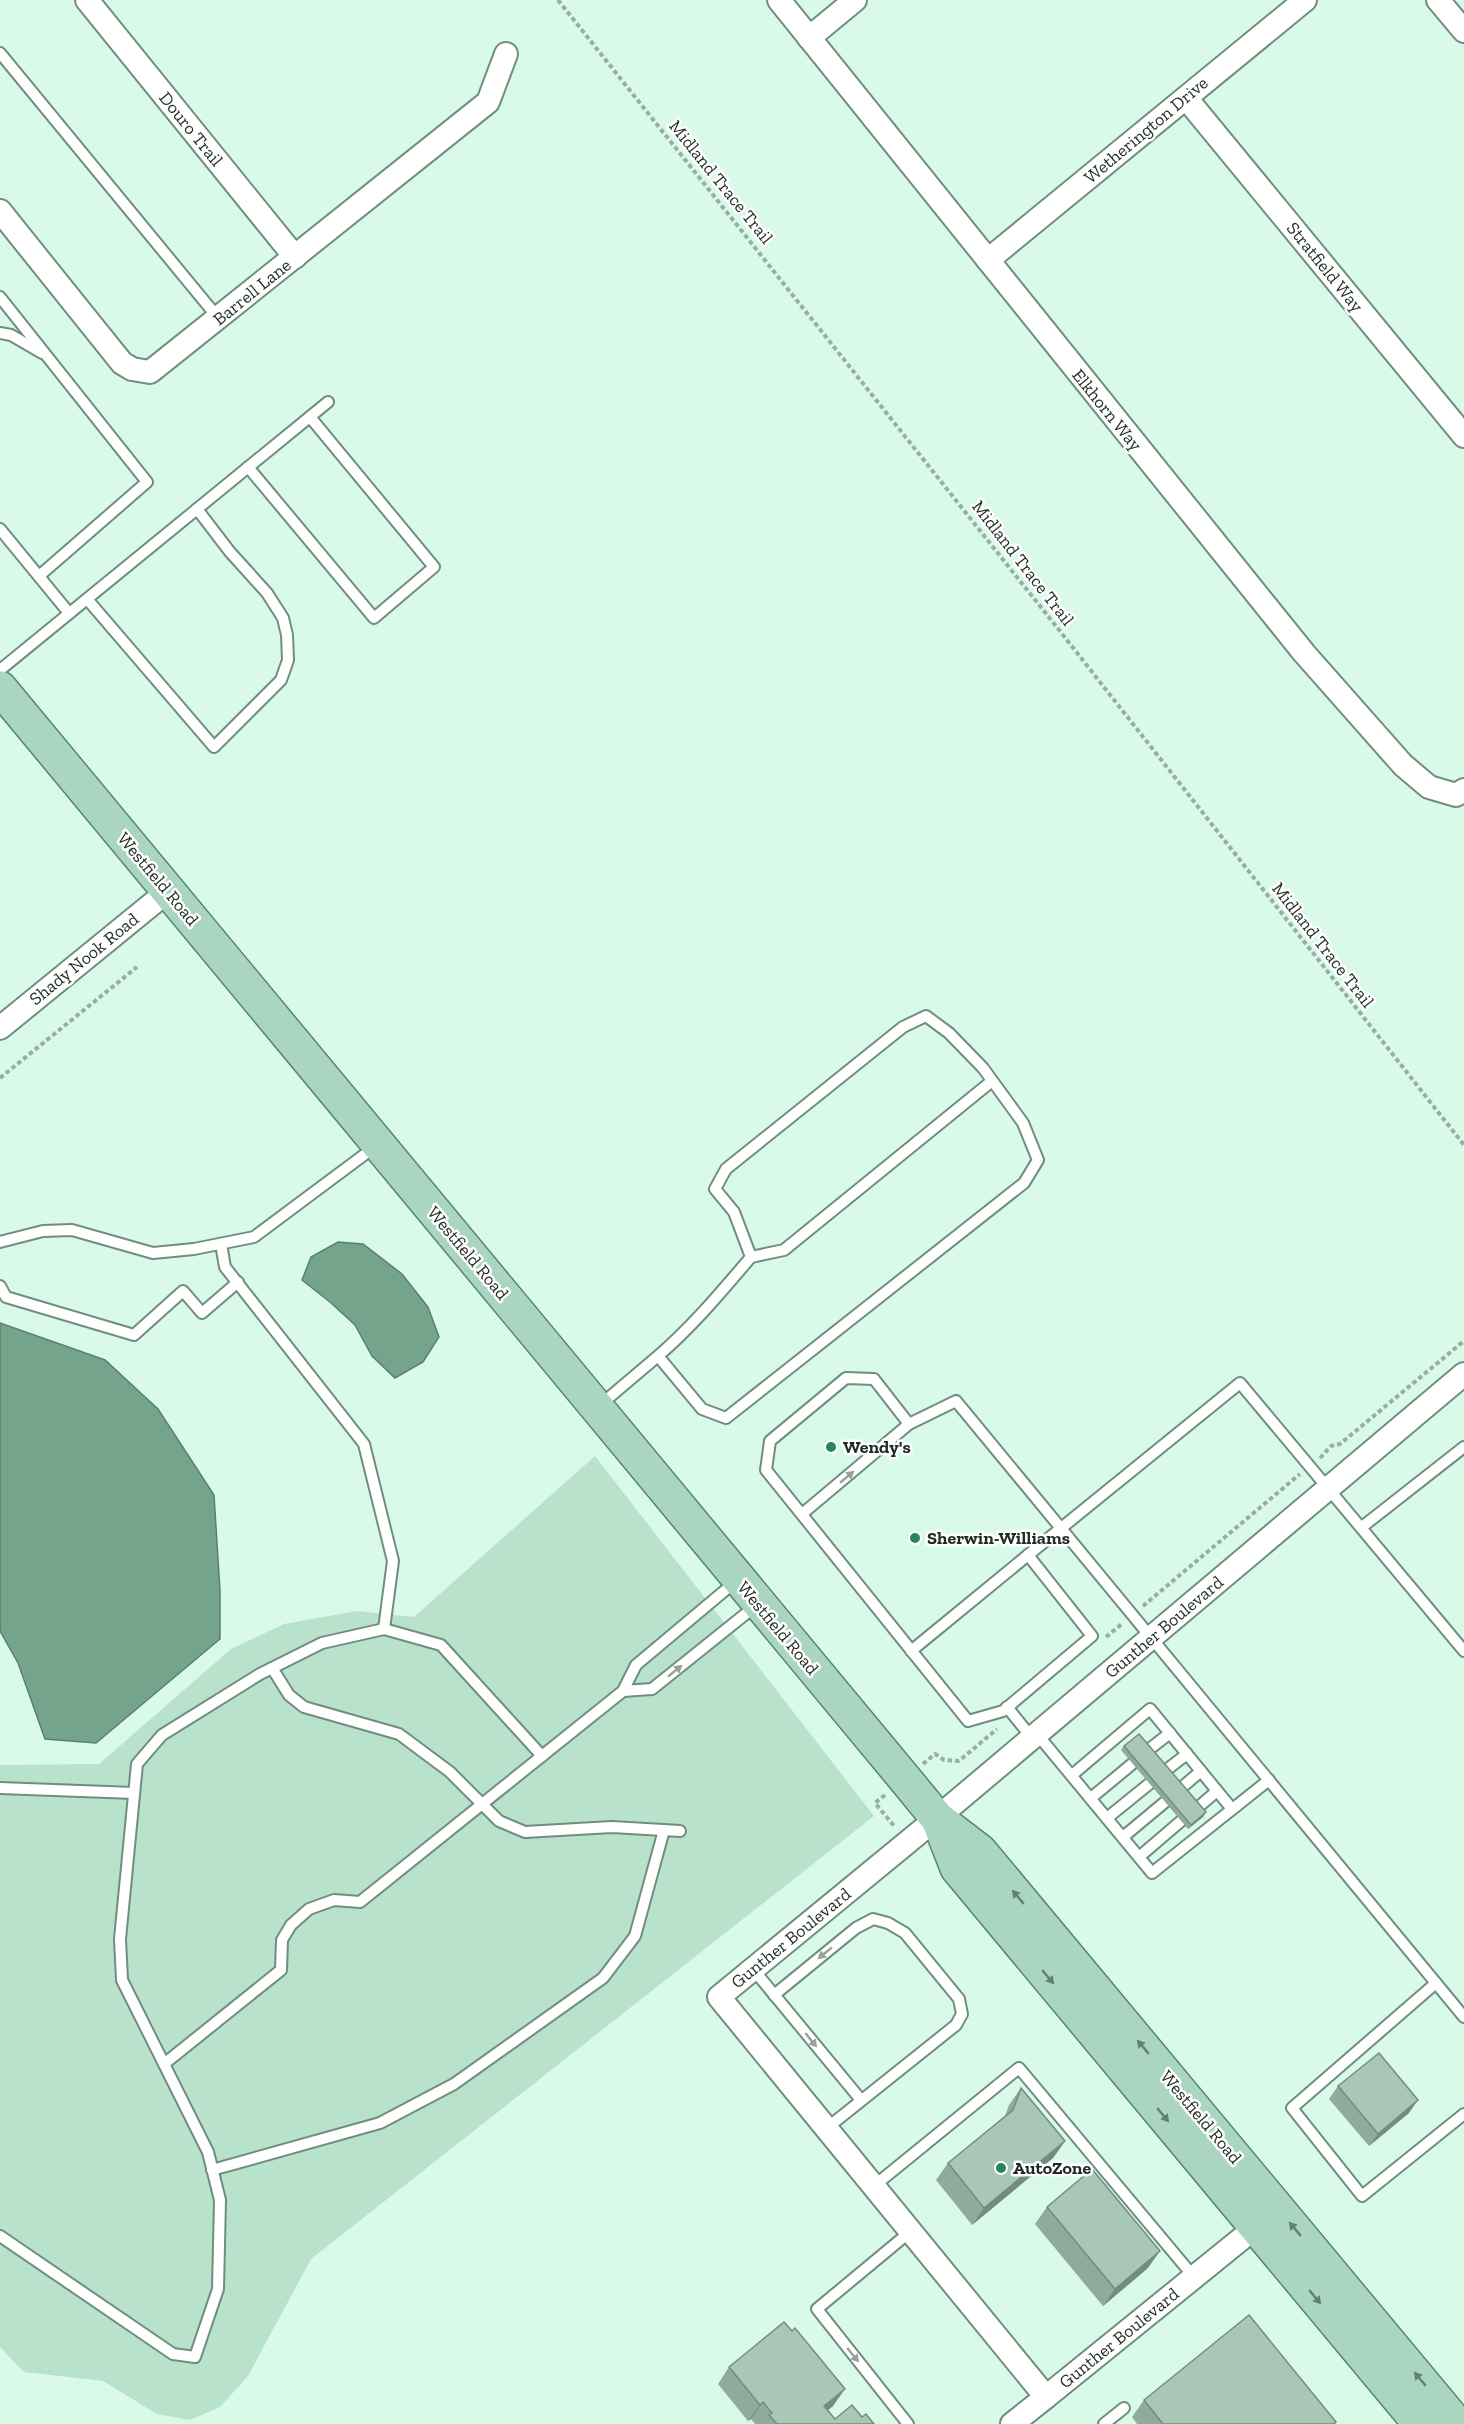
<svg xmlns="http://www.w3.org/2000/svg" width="1464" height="2424" viewBox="0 0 1464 2424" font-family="'Zilla Slab',serif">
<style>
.green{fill:#b8e2cb}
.water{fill:#74a58c;stroke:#5a806d;stroke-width:1.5}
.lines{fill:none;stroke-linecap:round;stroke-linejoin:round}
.lane-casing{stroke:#708e7e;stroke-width:14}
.street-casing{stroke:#708e7e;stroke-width:26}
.primary-casing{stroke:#54876e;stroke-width:36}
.path{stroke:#96afa2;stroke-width:4;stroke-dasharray:4.5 3;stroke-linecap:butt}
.lane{stroke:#fff;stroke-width:10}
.street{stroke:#fff;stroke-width:22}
.primary{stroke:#aad5c0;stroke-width:33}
.wall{fill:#90ab9d}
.shaded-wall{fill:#768b7f}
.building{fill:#a8c7b6;stroke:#768b7f;stroke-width:1.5}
.oneway{fill:#9aa09d}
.oneway2{fill:#648072}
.poi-dot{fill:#24855e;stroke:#fefefe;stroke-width:2}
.labels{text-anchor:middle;stroke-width:5;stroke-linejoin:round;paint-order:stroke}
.street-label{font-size:18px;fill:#1f2b25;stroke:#fefefe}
.poi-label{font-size:18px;font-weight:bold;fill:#1f2b25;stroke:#fefefe;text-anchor:start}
</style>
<rect width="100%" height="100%" fill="#dafae9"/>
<path class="green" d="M595 1456 874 1816 311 2259 248 2376 220 2407 190 2420 157 2414 103 2381 24 2372 0 2347V1765L99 1764 231 1649 284 1624 357 1611 414 1617Z"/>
<g class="water">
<path d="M338 1242 363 1244 402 1274 428 1307 439 1337 423 1362 395 1378 372 1356 355 1325 330 1302 302 1280 311 1257Z"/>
<path d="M0 1323 105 1360 158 1409 214 1495 220 1591V1639L96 1743 45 1739 18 1663 0 1631Z"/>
</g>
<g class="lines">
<defs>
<g id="lane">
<path d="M0 53 219 319"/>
<path d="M0 297 147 482 39 576"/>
<path d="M0 333 11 335 42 353"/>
<path d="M248 467 374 618 434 567 310 417"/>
<path d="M0 529 69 613"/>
<path d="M87 599 214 747 281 680 288 660 287 635 283 618 267 593 230 552 197 509"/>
<path d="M0 670 328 402"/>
<path d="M0 1242 43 1231 72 1230 153 1253 194 1249 254 1237 376 1146"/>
<path d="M221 1244 225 1267 364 1444 393 1561 384 1629"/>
<path d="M751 1257 784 1250 992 1081"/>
<path d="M0 1286 6 1297 134 1335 183 1291 202 1313 238 1282"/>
<path d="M599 1406 658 1356C692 1327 722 1291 751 1257L734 1212 715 1189 726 1169 903 1027 926 1016 949 1033 983 1068 1023 1123 1038 1160 1024 1183 726 1418 702 1409 658 1356"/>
<path d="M802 1514 909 1424"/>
<path d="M1362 1527 1464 1447"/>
<path d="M1028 1555 1240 1383 1464 1651"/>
<path d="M911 1651 1028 1555 1092 1636 1003 1711 968 1721C900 1637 834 1554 766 1470L770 1441 846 1378 874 1379 909 1424 956 1401 1464 2017"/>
<path d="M272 1668 289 1695 304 1707 399 1734 450 1772 499 1821 525 1832 612 1827 680 1831"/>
<path d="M623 1691 652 1689 758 1604"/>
<path d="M1007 1707 1032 1738"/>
<path d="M1037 1734 1152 1873 1269 1780"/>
<path d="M1147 1751 1170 1733"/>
<path d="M1165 1771 1187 1754"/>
<path d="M1072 1775 1150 1709 1232 1809"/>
<path d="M0 1788 134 1793"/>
<path d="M1180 1789 1201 1771"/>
<path d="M1091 1798 1132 1764"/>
<path d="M1196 1809 1217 1791"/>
<path d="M1107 1818 1149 1784"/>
<path d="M1123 1837 1165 1802"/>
<path d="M1139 1857 1181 1821"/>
<path d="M753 1969 861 2100"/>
<path d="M1436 1983 1292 2108 1362 2196 1464 2114"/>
<path d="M774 1995 856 1928 873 1919 888 1923 905 1933 959 1999 962 2014 956 2025 827 2128"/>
<path d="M164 2064 281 1970 282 1940 291 1925 309 1909 334 1900 360 1902 623 1691 636 1665 735 1582"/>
<path d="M212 2170 380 2123 454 2084 603 1978 635 1936 664 1830"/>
<path d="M874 2186 1019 2068 1194 2277"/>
<path d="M0 2236 173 2354 195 2357 218 2289 220 2200 208 2152 122 1980 120 1939 137 1764 162 1735 260 1674 322 1643 384 1629 441 1645 542 1756"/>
<path d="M908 2424 817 2309 911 2231"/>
<path d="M1104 2424 1124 2408"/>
</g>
<g id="street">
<path d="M87 0 295 257"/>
<path d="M779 0 1304 653 1403 765 1429 787 1456 795 1464 790"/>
<path d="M1438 0 1464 31"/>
<path d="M809 38 855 0"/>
<path d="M1186 98 1464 436"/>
<path d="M0 211 122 363 132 369 150 372 488 102 506 54"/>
<path d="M988 260 1305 0"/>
<path d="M0 1028 168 891"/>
<path d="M1256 2227 1046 2397 719 1997 937 1818 1464 1374"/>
<path d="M1012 2424 1046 2397"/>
</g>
<g id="primary">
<path d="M0 688 905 1779 937 1818 980 1851 1457 2424"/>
<path d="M938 1819 957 1868 1420 2424"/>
</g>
</defs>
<use href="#lane" class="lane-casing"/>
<use href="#street" class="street-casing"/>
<use href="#primary" class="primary-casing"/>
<g class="path">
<path d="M558 0 1063 635 1464 1145"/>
<path d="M0 1078 137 967"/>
<path d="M1320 1458 1331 1446 1340 1444 1464 1341"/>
<path d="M1143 1606 1300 1474"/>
<path d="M1106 1637 1123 1623"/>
<path d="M923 1764 935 1754 944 1760 959 1761 997 1729"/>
<path d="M885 1795 875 1803 895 1827"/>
</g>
<use href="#lane" class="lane"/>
<use href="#street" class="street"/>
<use href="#primary" class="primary"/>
</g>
<g class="wall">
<path d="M1124 1746 1206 1812 1203 1817 1188 1829 1121 1750Z"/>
<path d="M1338 2086 1409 2113 1369 2146 1329 2099Z"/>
<path d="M1021 2088 1065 2141 1053 2158 972 2225 936 2180 948 2163 1005 2116 1009 2105Z"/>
<path d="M1047 2207 1148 2268 1103 2306 1035 2224Z"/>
<path d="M729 2367 833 2406 828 2410 835 2419 862 2417 874 2424H755L751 2419 748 2421 718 2384Z"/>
<path d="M1144 2400 1334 2424H1137L1132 2417Z"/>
</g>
<g class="shaded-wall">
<path d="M1206 1812 1203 1817 1188 1829 1191 1825Z"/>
<path d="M1418 2100 1409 2113 1369 2146 1378 2134Z"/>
<path d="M1065 2141 1053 2158 972 2225 984 2208Z"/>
<path d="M1160 2251 1148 2268 1103 2306 1115 2289Z"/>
<path d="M845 2389 833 2406 812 2423 824 2406Z"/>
<path d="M763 2402 751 2419 748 2421 760 2405Z"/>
</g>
<g class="building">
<path d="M1139 1734 1206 1812 1191 1825 1124 1746Z"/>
<path d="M1379 2053 1418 2100 1378 2134 1338 2086Z"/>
<path d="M1021 2088 1065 2141 984 2208 948 2163 1013 2110Z"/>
<path d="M1092 2169 1160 2251 1115 2289 1047 2207Z"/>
<path d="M1249 2315 1336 2422 1334 2424H1163L1144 2400Z"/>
<path d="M784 2322 792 2331 795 2328 845 2389 824 2406 835 2419 852 2405 862 2417 866 2414 874 2424H777L769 2415 772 2413 763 2402 760 2405 729 2367Z"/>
</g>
<defs><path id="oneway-solid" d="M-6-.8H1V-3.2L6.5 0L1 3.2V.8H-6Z" transform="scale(1.5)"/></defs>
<g class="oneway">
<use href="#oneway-solid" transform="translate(847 1477) rotate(-40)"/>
<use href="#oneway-solid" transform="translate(675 1671) rotate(-39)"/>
<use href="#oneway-solid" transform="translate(825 1953) rotate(141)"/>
<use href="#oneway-solid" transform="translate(811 2040) rotate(51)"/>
<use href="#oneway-solid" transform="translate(853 2355) rotate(51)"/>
</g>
<g class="oneway2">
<use href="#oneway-solid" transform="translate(1018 1897) rotate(-130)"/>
<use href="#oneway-solid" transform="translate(1048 1977) rotate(50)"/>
<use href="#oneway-solid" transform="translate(1143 2047) rotate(-130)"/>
<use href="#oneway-solid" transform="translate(1163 2115) rotate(50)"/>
<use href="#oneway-solid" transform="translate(1295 2229) rotate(-130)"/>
<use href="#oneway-solid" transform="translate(1315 2297) rotate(50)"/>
<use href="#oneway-solid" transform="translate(1420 2379) rotate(-130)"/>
</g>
<g class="poi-dot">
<circle cx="831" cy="1447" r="6"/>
<circle cx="915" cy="1538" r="6"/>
<circle cx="1001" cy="2168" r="6"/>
</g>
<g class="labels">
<g class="street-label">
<text transform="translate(191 129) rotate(51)" y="6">Douro Trail</text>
<text transform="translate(1146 130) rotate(-40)" y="6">Wetherington Drive</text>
<text transform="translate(721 182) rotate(51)" y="6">Midland Trace Trail</text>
<text transform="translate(1325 267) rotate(51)" y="6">Stratfield Way</text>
<text transform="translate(252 292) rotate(-39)" y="6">Barrell Lane</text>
<text transform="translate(1107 410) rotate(51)" y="6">Elkhorn Way</text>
<text transform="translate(1023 563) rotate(52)" y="6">Midland Trace Trail</text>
<text transform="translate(158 879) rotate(50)" y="6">Westfield Road</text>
<text transform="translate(1323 945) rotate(52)" y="6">Midland Trace Trail</text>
<text transform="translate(84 959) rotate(-39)" y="6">Shady Nook Road</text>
<text transform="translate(468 1253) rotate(50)" y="6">Westfield Road</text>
<text transform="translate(1164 1627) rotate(-40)" y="6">Gunther Boulevard</text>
<text transform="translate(778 1628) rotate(50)" y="6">Westfield Road</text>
<text transform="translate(791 1938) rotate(-39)" y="6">Gunther Boulevard</text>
<text transform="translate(1201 2117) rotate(50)" y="6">Westfield Road</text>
<text transform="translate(1119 2338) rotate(-39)" y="6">Gunther Boulevard</text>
</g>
<g class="poi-label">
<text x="843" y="1453">Wendy's</text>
<text x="927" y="1544">Sherwin-Williams</text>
<text x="1013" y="2174">AutoZone</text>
</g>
</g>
</svg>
